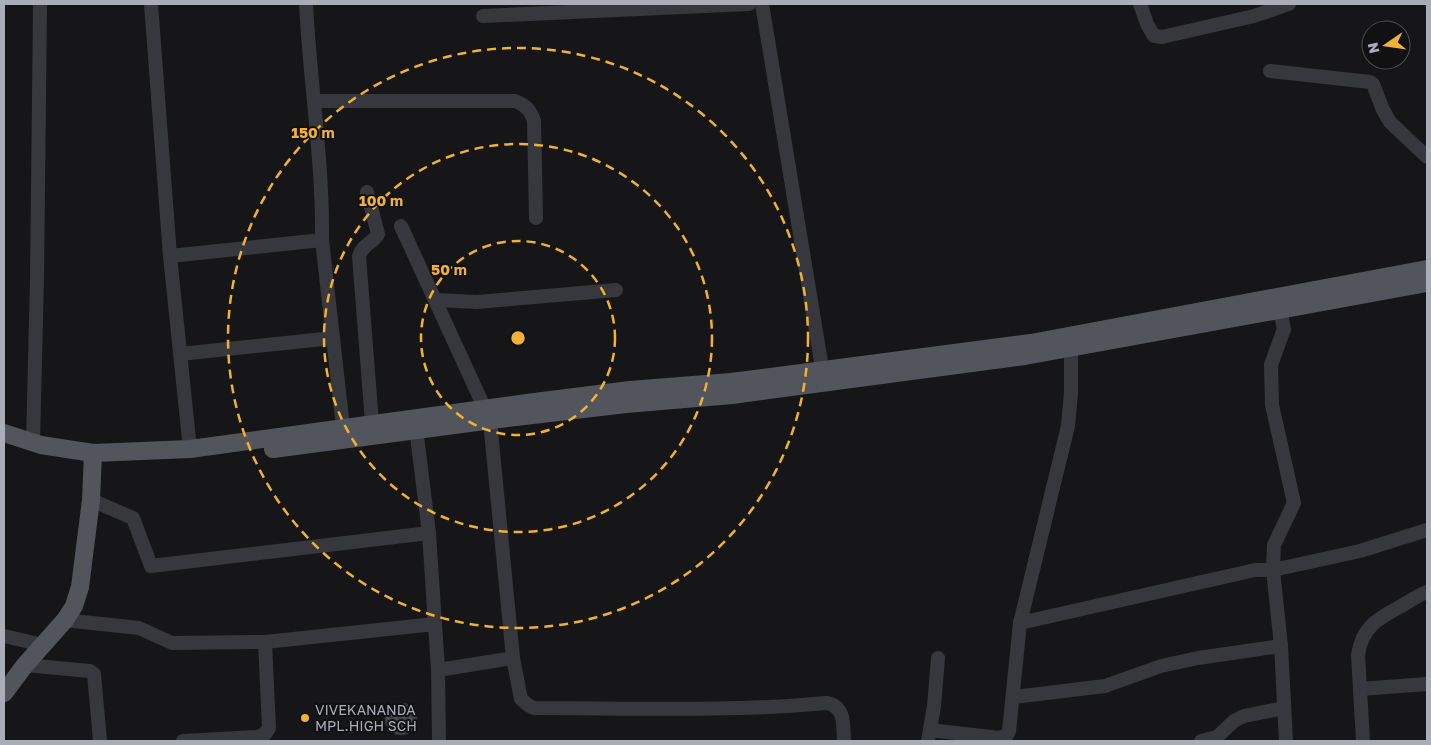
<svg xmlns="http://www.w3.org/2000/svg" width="1431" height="745" viewBox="0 0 1431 745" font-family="'Golos Text',sans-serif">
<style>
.building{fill:url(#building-back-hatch);stroke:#303034}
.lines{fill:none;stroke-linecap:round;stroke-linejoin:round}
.minor{stroke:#37383d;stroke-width:14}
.major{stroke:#53555c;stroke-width:18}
.ring{fill:none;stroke:#f2b134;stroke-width:2.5;stroke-dasharray:9 6}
.poi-dot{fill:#f2b134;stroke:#111113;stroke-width:2}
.labels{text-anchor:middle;stroke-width:4;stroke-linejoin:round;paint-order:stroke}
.poi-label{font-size:14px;fill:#a8adb8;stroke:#111113;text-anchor:start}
.centre{fill:#f2b134;stroke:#111113;stroke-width:2.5}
.ring-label{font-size:15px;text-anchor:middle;font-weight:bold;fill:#f2b134;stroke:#111113;stroke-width:4;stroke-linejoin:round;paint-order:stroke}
</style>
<defs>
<pattern id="building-back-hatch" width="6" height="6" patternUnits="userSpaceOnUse" patternTransform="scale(1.25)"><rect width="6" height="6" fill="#404145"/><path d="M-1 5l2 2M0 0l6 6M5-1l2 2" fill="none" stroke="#595a5e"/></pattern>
</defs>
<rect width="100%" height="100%" fill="#161618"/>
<circle class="building" cx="401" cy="719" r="16"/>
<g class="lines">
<g class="minor">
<path d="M151 4 170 256 190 449"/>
<path d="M762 4 824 380"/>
<path d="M1140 4 1147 24 1154 36 1162 37 1254 16 1289 4"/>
<path d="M483 16 749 4"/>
<path d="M1270 71 1370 82 1373 84 1383 110 1390 122 1427 157"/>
<path d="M315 101H515C525 105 530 109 534 121L536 218"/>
<path d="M367 192 378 234C373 243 362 245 359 256L372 423"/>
<path d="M401 226 485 409"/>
<path d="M322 240 343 427"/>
<path d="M170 256 322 240C323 161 310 83 306 4"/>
<path d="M436 300 477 302 616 290"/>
<path d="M1280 310 1284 329 1271 365 1272 405 1294 503 1274 545 1273 570 1360 551 1427 530"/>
<path d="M180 354 333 338"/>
<path d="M415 420 429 533 438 670 439 741"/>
<path d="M490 421 513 658 521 699 528 705 534 708C632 708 729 712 826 703 846 706 843 726 844 741"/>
<path d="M33 442 37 279 40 4"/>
<path d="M91 500 133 518 151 566 429 533"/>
<path d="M64 620 139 628 172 643 265 642 435 624"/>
<path d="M1020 623 1255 570H1273L1281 646 1286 741"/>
<path d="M4 636 43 645"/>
<path d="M25 665 90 671 94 674 100 741"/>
<path d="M438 670 513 658"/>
<path d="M1360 689 1427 684"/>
<path d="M1014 697 1105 686 1161 666 1198 658 1281 646"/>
<path d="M930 730 999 738 1007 735 1009 731 1020 623 1068 426 1071 393V338"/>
<path d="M183 741 258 737 265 734 269 728 265 642"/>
<path d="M928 741 934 706 938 658"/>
<path d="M1201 741 1217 737 1234 721 1244 716 1284 708"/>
<path d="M1363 741 1358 655C1362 626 1379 618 1403 605 1411 600 1419 595 1427 592"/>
</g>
<g class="major">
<path d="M4 433 41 445 93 453 190 449 527 403 630 390 731 382 1031 343 1427 269"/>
<path d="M273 449 507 418 626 404 732 395 1025 356 1427 283"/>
<path d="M4 693 25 665 65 620 74 606 80 587 91 500 93 453"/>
</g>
</g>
<g class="ring">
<circle cx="518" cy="338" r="97"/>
<circle cx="518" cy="338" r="194"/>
<circle cx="518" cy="338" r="290"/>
</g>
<circle class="poi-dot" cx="305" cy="718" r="5"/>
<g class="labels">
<g class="poi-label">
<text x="315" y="715">VIVEKANANDA<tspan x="315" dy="16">MPL.HIGH SCH</tspan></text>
</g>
</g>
<circle cx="518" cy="338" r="8" class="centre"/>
<g class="ring-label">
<text x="313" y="138">150 m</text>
<text x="381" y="206">100 m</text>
<text x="449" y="275">50 m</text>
</g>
<rect width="1431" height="745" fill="none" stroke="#a8adb8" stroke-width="10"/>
<g transform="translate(1386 45) rotate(257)"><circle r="24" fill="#111113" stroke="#4d4f55"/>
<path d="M0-4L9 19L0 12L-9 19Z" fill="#f2b134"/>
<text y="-8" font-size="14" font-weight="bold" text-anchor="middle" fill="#a8adb8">N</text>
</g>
</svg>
